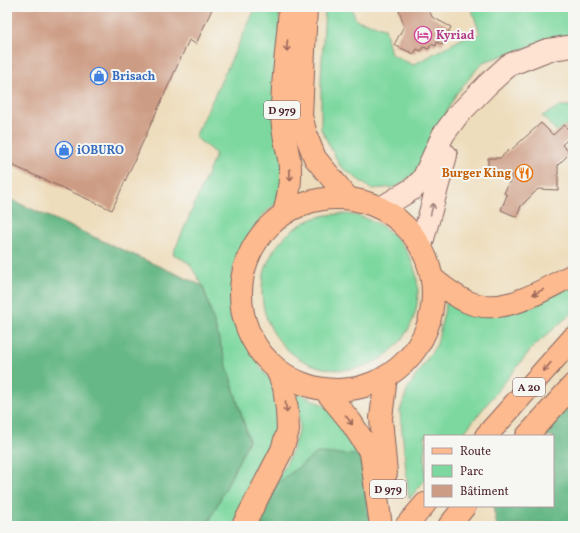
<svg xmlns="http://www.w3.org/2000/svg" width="580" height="533" viewBox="0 0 580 533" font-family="Vollkorn,serif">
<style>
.green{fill:#7dd89f;stroke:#647c65}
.forest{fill:#66b886;stroke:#586c58}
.building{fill:#cd9c84}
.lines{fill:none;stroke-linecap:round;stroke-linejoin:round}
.secondary-casing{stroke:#83625e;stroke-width:24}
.primary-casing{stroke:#83625e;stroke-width:24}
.highway-casing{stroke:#83625e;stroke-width:24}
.secondary{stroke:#fee3d2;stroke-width:22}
.primary{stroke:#fcba8e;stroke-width:22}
.highway{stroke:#fcba8e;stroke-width:22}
.oneway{stroke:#9a6558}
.oneway2{stroke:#a4817e}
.labels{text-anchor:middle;stroke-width:4;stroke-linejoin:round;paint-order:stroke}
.shield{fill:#f6f6f2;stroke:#7e6067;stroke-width:1}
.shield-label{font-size:11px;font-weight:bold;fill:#4a1f2b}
.hotel-label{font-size:12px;font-weight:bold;fill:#b23c85;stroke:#f6f6f2;text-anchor:start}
.shop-label{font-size:12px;font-weight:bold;fill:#366cbe;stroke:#f6f6f2;text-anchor:start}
.food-label{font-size:12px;font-weight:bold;fill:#c56008;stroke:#f6f6f2;text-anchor:end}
</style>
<rect width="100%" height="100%" fill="#f6f6f2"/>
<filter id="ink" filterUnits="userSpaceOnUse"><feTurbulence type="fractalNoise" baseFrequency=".025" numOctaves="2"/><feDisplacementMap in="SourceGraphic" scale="8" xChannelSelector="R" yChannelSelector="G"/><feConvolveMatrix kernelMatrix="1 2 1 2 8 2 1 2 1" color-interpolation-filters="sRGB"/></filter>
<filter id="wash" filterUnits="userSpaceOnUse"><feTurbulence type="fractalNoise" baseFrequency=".012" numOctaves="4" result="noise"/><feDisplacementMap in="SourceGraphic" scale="16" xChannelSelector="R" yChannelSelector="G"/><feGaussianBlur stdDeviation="0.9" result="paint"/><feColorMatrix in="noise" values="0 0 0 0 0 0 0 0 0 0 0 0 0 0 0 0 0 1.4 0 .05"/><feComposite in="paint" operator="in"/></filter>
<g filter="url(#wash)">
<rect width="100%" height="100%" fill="#eeddbc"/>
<g class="green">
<path d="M256 7H279L285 175 279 200 263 215 248 237 233 268 230 317 261 368 276 387 282 430 233 526H207L249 440 203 286 189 263 173 254 216 154 195 137Z"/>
<path d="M325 7H351L356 20 385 28 391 54 413 65 463 38 480 34 471 7H573V33L483 62 456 94 416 172 396 187 371 189 340 166 321 129V78Z"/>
<path d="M560 106H573V148L542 116Z"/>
<circle cx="340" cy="292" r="78"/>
<path d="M573 283V312L533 347 461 436H425V480L409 499 400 411 408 388 437 344 447 299 472 314Z"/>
<path d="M295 391 339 413 362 458 372 526H254L291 454 300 426Z"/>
</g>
<g class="forest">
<path d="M7 198 203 286 249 440 207 526H7Z"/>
<path d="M573 404V525L546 522 497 526 493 506H553V436H543L553 422Z"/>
<path d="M317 453 360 455 369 523 367 526H254L275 485Z"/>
</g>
<g id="blocks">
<g class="building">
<path d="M7 7H213L196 44 189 40 112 210 7 163Z"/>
<path d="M398 7H428L432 17 451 27 442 45 437 42 436 46 431 44 429 49 423 47 421 51 417 49 414 54 394 45 404 26Z"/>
<path d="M541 123 553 135 564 125 573 134 562 145 570 153 558 165V190L538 189 521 206 517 217 501 210 507 195 504 193 513 175H488V158H500L510 149 511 150Z"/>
</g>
</g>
</g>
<g filter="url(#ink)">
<use href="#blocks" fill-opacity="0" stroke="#83625e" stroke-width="1"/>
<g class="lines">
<defs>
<g id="secondary">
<path d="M381 208 414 188 423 179 443 135 457 116 487 85 509 65 547 50 573 46"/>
<path d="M421 246 446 155"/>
</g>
<g id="primary">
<path d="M306 7 301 116 307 138 315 158 347 197"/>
<circle cx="337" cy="294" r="96"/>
<path d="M284 213C289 195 292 177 289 159 286 143 282 129 282 114 282 78 288 43 290 7"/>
<path d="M325 390 351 422 371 453 381 526"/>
<path d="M386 473 381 418 386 377"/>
</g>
<g id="highway">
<path d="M432 278C443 287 456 297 468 302 504 317 542 290 573 275"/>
<path d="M486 436 573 338"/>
<path d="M527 436 573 385"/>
<path d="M243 526 282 450 288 430 287 410 284 387 277 370"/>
<path d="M406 526 425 504"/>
<path d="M449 526 465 506"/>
</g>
</defs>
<use href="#secondary" class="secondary-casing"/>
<use href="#primary" class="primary-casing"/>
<use href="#highway" class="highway-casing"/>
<use href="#secondary" class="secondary"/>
<use href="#primary" class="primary"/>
<use href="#highway" class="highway"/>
</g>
<defs><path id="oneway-shaft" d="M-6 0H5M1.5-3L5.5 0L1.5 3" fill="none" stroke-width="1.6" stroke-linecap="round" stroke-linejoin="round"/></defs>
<g class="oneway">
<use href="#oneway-shaft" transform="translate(287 46) rotate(95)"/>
<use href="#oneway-shaft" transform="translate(290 175) rotate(89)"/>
<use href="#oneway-shaft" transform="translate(538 292) rotate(154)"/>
<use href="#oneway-shaft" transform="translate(547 367) rotate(132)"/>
<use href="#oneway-shaft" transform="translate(286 407) rotate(84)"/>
<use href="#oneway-shaft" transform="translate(349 420) rotate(54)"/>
</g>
<use class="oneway2" href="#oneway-shaft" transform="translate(432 209) rotate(-76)"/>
</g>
<defs>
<symbol id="hotel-ring" viewBox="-11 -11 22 22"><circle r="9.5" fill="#f6f6f2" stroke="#d1479c" stroke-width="1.5"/><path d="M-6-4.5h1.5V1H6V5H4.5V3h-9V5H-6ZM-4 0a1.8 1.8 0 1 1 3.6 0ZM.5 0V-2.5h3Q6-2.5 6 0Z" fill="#d1479c"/></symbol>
<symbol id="shop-ring" viewBox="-11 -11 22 22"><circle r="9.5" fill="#f6f6f2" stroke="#3f7fe0" stroke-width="1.5"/><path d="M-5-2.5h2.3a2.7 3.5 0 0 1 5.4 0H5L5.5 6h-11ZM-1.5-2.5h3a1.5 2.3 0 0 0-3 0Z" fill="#3f7fe0"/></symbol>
<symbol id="restaurant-ring" viewBox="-11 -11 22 22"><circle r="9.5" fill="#f6f6f2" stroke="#e8710a" stroke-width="1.5"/><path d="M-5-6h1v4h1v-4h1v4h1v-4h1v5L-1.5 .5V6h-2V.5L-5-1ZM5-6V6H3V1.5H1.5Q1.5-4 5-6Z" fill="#e8710a"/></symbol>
</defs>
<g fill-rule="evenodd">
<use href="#hotel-ring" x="413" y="25" width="20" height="20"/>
<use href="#shop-ring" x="89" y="66" width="20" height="20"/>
<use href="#shop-ring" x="54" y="140" width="20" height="20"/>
<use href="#restaurant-ring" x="514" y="163" width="20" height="20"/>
</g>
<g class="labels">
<g class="shield">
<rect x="264" y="101" width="36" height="18" rx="3"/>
<rect x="513" y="378" width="32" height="18" rx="3"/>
<rect x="370" y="480" width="36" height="18" rx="3"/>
</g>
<g class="shield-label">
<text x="282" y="114">D 979</text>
<text x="529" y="391">A 20</text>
<text x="388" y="493">D 979</text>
</g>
<g class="hotel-label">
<text x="436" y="39">Kyriad</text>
</g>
<g class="shop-label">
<text x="112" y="80">Brisach</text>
<text x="77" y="154">iOBURO</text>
</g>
<g class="food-label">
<text x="511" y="177">Burger King</text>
</g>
</g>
<rect width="580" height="533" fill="none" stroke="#f6f6f2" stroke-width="24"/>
<rect x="424" y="435" width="130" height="72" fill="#f6f6f2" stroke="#b1a0a2"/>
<rect x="432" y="448" width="20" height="6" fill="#fcba8e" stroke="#b1a0a2"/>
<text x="460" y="455" font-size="12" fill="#4a1f2b">Route</text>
<rect x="432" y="465" width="20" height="12" fill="#7dd89f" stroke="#b1a0a2"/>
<text x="460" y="475" font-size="12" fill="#4a1f2b">Parc</text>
<rect x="432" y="485" width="20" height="12" fill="#cd9c84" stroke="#b1a0a2"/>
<text x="460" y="495" font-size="12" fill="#4a1f2b">Bâtiment</text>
</svg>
